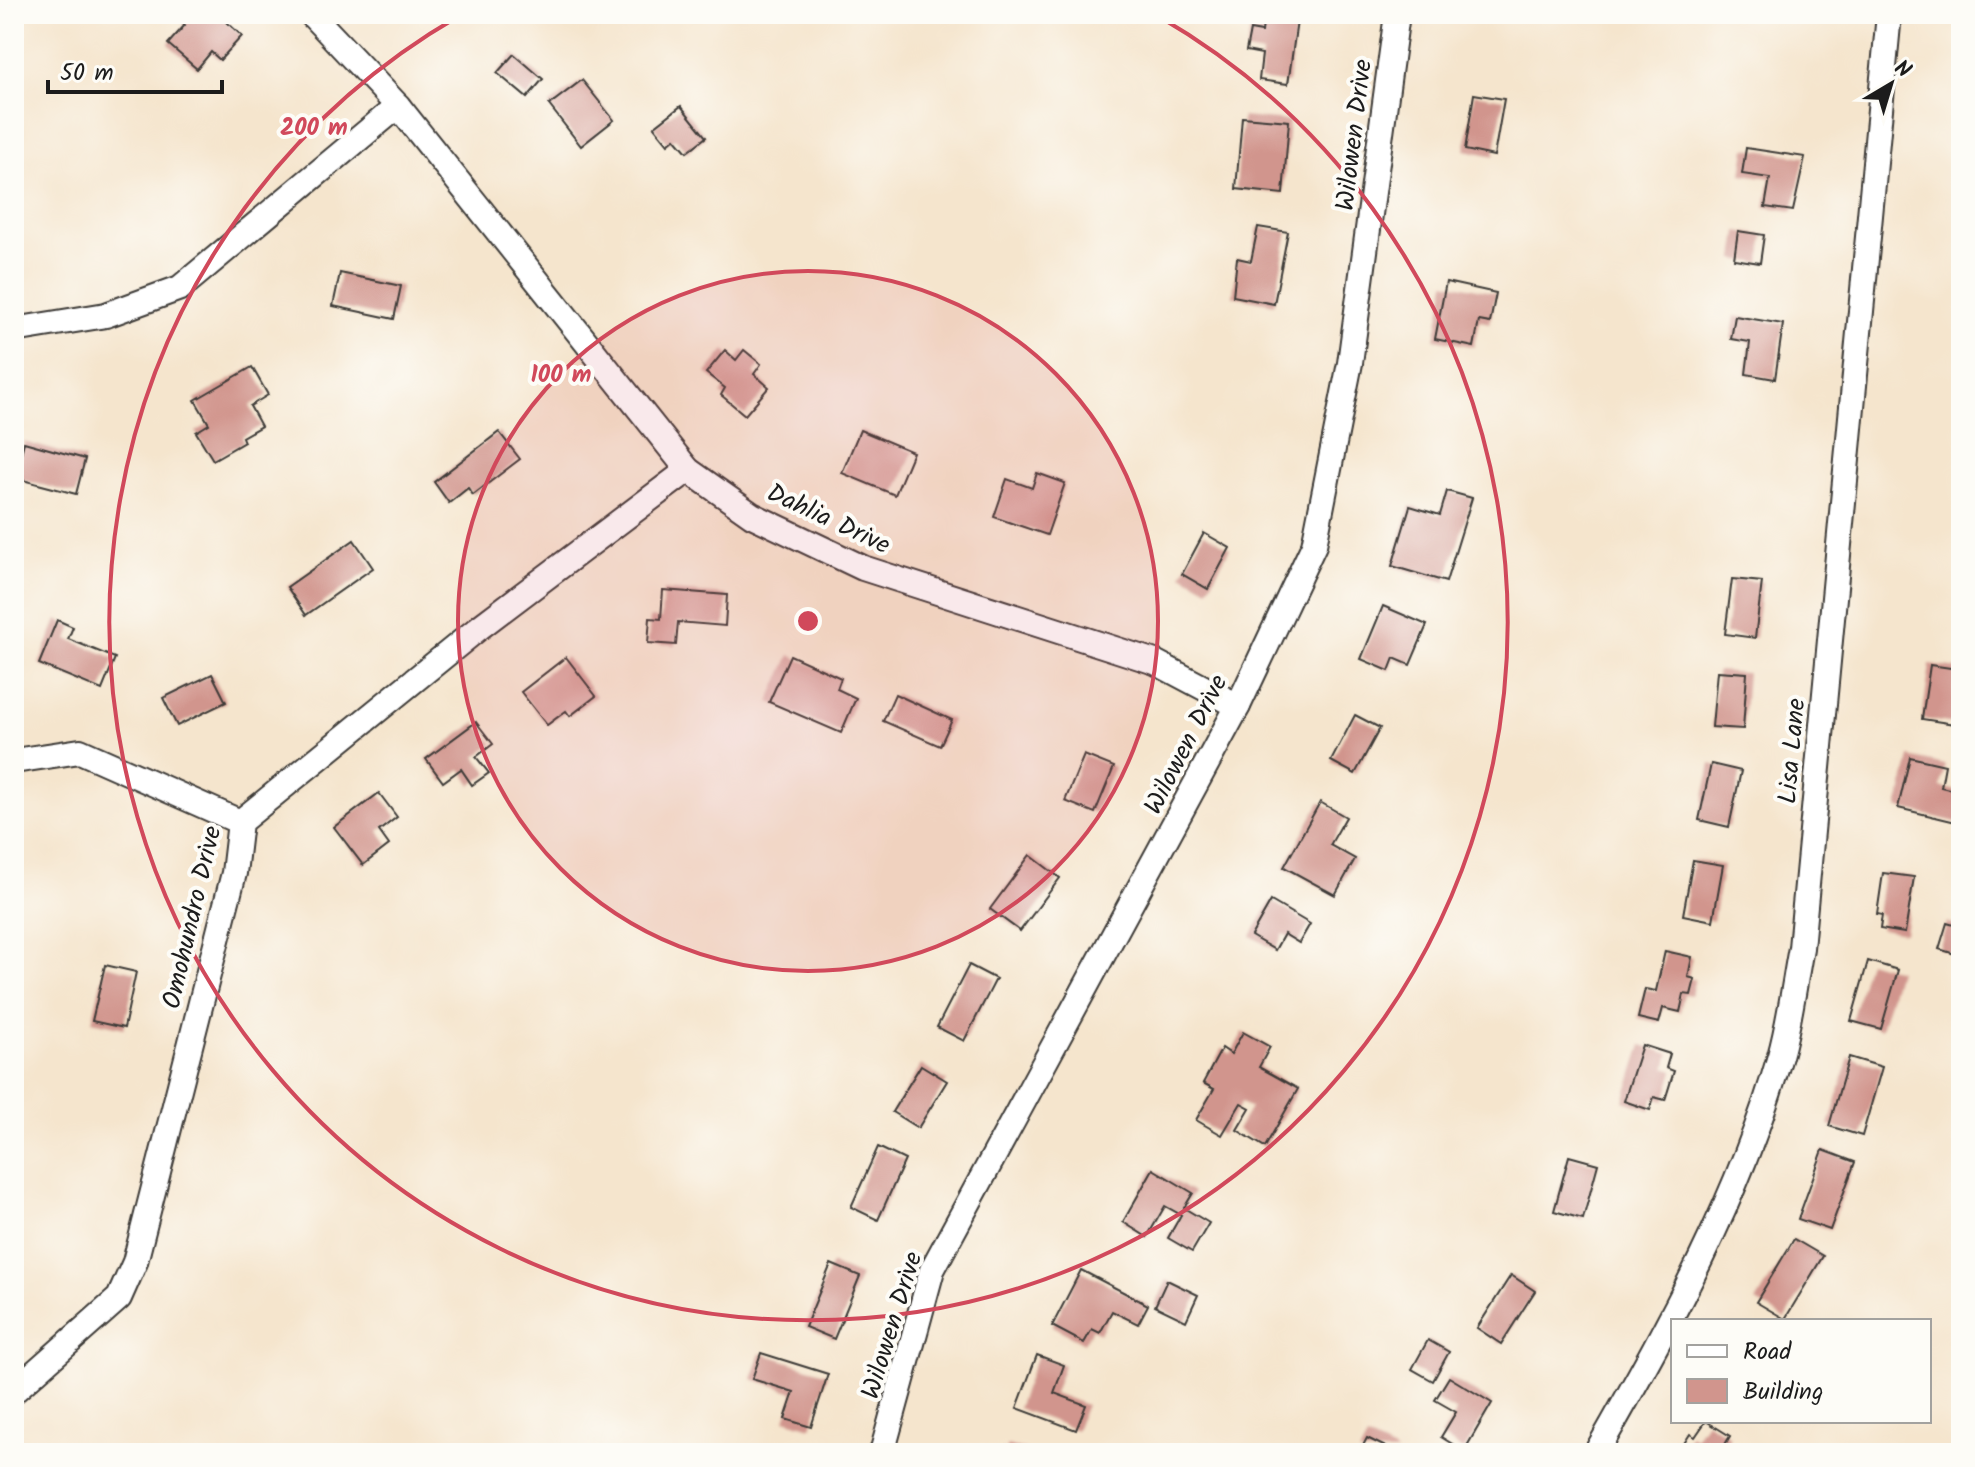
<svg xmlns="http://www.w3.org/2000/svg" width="1975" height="1467" viewBox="0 0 1975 1467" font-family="Kalam,sans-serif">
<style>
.building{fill:#d1958d}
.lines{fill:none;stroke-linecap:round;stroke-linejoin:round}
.minor-casing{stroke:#3d3a37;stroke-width:28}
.minor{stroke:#fff;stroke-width:24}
.ring{fill:none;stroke:#d1495b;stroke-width:4}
.labels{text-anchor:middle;stroke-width:8;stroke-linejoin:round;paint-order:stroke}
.street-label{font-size:26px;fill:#1c1c1c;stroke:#fdfcf7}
.centre{fill:#d1495b;stroke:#fdfcf7;stroke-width:4}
.ring-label{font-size:24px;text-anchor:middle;font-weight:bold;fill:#d1495b;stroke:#fdfcf7;stroke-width:8;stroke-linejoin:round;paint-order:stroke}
</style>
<rect width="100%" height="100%" fill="#fdfcf7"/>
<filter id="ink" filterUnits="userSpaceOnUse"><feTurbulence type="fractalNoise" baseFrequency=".0125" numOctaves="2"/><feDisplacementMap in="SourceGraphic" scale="16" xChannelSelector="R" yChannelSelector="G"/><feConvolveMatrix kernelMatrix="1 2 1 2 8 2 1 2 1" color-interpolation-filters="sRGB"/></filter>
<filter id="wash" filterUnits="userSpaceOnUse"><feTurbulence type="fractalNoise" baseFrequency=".006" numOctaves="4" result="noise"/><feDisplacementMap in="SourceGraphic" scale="32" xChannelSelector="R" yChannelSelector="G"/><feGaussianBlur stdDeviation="1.8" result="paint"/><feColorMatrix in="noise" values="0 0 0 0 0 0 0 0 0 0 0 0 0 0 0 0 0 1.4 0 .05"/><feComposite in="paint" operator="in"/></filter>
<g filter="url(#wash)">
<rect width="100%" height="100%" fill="#f5e5cd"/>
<g id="blocks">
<g class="building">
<path d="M181 14H218L242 36 220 60 211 52 197 69 168 44 185 25 178 18Z"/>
<path d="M1264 14H1298L1288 84 1259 80 1262 54 1246 51 1250 30 1262 32Z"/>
<path d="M514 54 543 79 527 98 497 73Z"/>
<path d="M582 80 614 120 581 146 549 105Z"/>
<path d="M1474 94 1504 99 1494 156 1465 150Z"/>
<path d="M681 106 706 137 687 152 675 138 668 144 654 127Z"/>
<path d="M1242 117 1289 121 1283 194 1236 189Z"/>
<path d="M1746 148 1805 157 1793 211 1765 207 1770 178 1742 174Z"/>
<path d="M1258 227 1288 232 1274 304 1233 296 1237 258 1251 261Z"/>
<path d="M1738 231 1764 235 1760 263 1734 259Z"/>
<path d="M340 273 401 286 394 319 333 306Z"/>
<path d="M1446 282 1496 293 1490 323 1479 321 1474 347 1435 339Z"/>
<path d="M1735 316 1783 324 1775 379 1746 374 1750 342 1731 339Z"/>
<path d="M725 350 736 360 744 350 761 364 754 374 769 387 745 415 721 395 725 388 706 373Z"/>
<path d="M252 367 268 395 250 406 261 426 242 437 244 442 213 460 196 432 209 424 195 400Z"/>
<path d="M860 430 913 452 895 495 842 473Z"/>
<path d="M499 432 520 459 473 495 468 488 449 503 434 482Z"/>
<path d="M24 442 85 459 76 494 15 478Z"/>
<path d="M1037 473 1065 483 1047 535 994 517 1007 479 1032 488Z"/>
<path d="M1447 491 1472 498 1446 582 1392 566 1410 506 1440 515Z"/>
<path d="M1204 533 1230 548 1208 589 1182 574Z"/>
<path d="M354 540 373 568 306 615 287 587Z"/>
<path d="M1732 579 1762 582 1755 638 1725 634Z"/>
<path d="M663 590 727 595 725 626 678 622 676 645 648 643 650 618 661 619Z"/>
<path d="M1383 606 1427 625 1410 665 1394 658 1389 671 1361 659Z"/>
<path d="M57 620 73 627 68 639 115 658 102 690 39 664Z"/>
<path d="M790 655 841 678 837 689 856 698 841 733 769 702Z"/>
<path d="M566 657 596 696 570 716 566 711 547 725 521 692Z"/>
<path d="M1930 665 1958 669 1954 697 1961 698V725L1922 719Z"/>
<path d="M1717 671 1747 673 1743 729 1712 727Z"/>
<path d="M212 674 226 702 177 726 163 698Z"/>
<path d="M895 694 952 720 940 746 883 721Z"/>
<path d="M1355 715 1380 728 1355 774 1331 761Z"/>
<path d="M476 722 493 744 476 757 489 773 472 785 461 769 443 782 426 759Z"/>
<path d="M1084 755 1114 767 1095 813 1065 801Z"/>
<path d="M1910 757 1945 765 1941 787 1961 792 1960 823 1898 808Z"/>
<path d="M1711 764 1741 771 1729 827 1699 820Z"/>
<path d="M379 793 397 817 379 831 389 845 363 865 334 827Z"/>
<path d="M1320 802 1346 817 1330 845 1355 859 1335 895 1284 867Z"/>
<path d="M1030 855 1060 878 1020 931 990 909Z"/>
<path d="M1693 860 1723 865 1713 921 1683 915Z"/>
<path d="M1883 873 1914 877 1905 933 1880 929 1882 915 1877 914Z"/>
<path d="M1271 901 1310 924 1299 943 1284 934 1275 950 1251 936Z"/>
<path d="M1947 923 1961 927V956L1939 949Z"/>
<path d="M1665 951 1692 957 1688 977 1695 979 1691 995 1684 994 1680 1012 1663 1008 1659 1023 1638 1018 1645 989 1656 991Z"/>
<path d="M1868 961 1898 970 1881 1029 1851 1021Z"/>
<path d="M105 965 136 972 124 1028 92 1021Z"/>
<path d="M969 965 996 979 964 1041 937 1027Z"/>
<path d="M1243 1032 1270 1047 1259 1067 1298 1089 1265 1147 1237 1130 1250 1108 1241 1103 1222 1135 1196 1120 1214 1089 1203 1083 1222 1048 1231 1054Z"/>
<path d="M1642 1045 1670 1054 1666 1068 1674 1071 1665 1100 1654 1097 1650 1110 1624 1101Z"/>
<path d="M1849 1057 1882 1067 1862 1136 1829 1126Z"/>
<path d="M921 1065 947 1081 918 1128 892 1112Z"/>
<path d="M878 1147 905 1160 878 1220 851 1207Z"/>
<path d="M1823 1150 1855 1162 1830 1230 1798 1219Z"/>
<path d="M1569 1156 1598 1164 1583 1219 1554 1211Z"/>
<path d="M1153 1169 1193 1193 1184 1208 1209 1223 1192 1252 1168 1238 1181 1215 1165 1206 1147 1237 1123 1222Z"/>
<path d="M1794 1239 1823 1256 1785 1319 1756 1302Z"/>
<path d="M831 1264 860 1276 834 1339 805 1327Z"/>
<path d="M1081 1270 1148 1305 1138 1324 1112 1311 1100 1333 1092 1329 1084 1343 1052 1326Z"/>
<path d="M1511 1275 1535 1291 1501 1344 1477 1328Z"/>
<path d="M1167 1280 1198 1295 1186 1321 1155 1306Z"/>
<path d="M1428 1340 1449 1352 1433 1381 1412 1369Z"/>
<path d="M761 1353 828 1374 811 1427 785 1419 794 1392 752 1379Z"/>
<path d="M1037 1355 1064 1365 1054 1393 1086 1405 1076 1430 1017 1408Z"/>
<path d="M1449 1377 1492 1403 1464 1451 1441 1437 1456 1412 1435 1400Z"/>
<path d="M1706 1421 1730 1436 1720 1453H1678L1690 1434 1695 1437Z"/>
<path d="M1367 1438 1398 1453H1359Z"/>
<path d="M1007 1445 1033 1452V1453H1005Z"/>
</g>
</g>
</g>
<g filter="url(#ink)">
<use href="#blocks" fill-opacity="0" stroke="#3d3a37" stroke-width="2"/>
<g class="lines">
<defs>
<g id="minor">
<path d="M311 14 398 106 688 470 752 515 863 568 1155 662 1238 706"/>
<path d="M14 330 106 315 180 288 398 106"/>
<path d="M14 761 80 751 240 822"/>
<path d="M14 1391 119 1298 135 1262 234 873 240 822 480 627 688 470"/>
<path d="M882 1453 932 1270 1238 706 1314 545 1350 363 1397 14"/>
<path d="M1596 1453C1668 1328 1740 1196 1780 1056 1790 1021 1794 984 1801 948L1889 14"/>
</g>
</defs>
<use href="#minor" class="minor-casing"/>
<use href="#minor" class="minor"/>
</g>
</g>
<circle cx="808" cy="621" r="350" fill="#d1495b" fill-opacity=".12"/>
<g class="ring">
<circle cx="808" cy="621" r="350"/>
<path d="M1158 16A699 699 0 1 1 459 16"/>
</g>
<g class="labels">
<g class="street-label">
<text transform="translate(1353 135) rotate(-83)" y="9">Wilowen Drive</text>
<text transform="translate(829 518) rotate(25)" y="9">Dahlia Drive</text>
<text transform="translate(1185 744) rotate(-63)" y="9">Wilowen Drive</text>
<text transform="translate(1791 751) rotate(-85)" y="9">Lisa Lane</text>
<text transform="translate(191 917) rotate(-77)" y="9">Omohundro Drive</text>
<text transform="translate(891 1325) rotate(-73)" y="9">Wilowen Drive</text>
</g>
</g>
<circle cx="808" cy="621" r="12" class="centre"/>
<g class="ring-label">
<text x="314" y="135">200 m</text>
<text x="561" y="382">100 m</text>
</g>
<rect width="1975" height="1467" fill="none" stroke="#fdfcf7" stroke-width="48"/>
<rect x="1671" y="1319" width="260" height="104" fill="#fdfcf7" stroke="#a3a29f" stroke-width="2"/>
<rect x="1687" y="1345" width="40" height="12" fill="#ffffff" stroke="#a3a29f" stroke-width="2"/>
<text x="1743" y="1359" font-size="24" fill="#1c1c1c">Road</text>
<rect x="1687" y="1379" width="40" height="24" fill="#d1958d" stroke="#a3a29f" stroke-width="2"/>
<text x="1743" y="1399" font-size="24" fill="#1c1c1c">Building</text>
<g transform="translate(1891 84) rotate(38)" stroke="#fdfcf7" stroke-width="6" paint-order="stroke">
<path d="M0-6L14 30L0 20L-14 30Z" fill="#1c1c1c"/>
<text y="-12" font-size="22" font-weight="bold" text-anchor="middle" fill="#1c1c1c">N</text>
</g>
<path d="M48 80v12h174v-12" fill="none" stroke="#1c1c1c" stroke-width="4"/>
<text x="60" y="80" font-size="24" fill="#1c1c1c" stroke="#fdfcf7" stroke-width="6" paint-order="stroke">50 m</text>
</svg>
